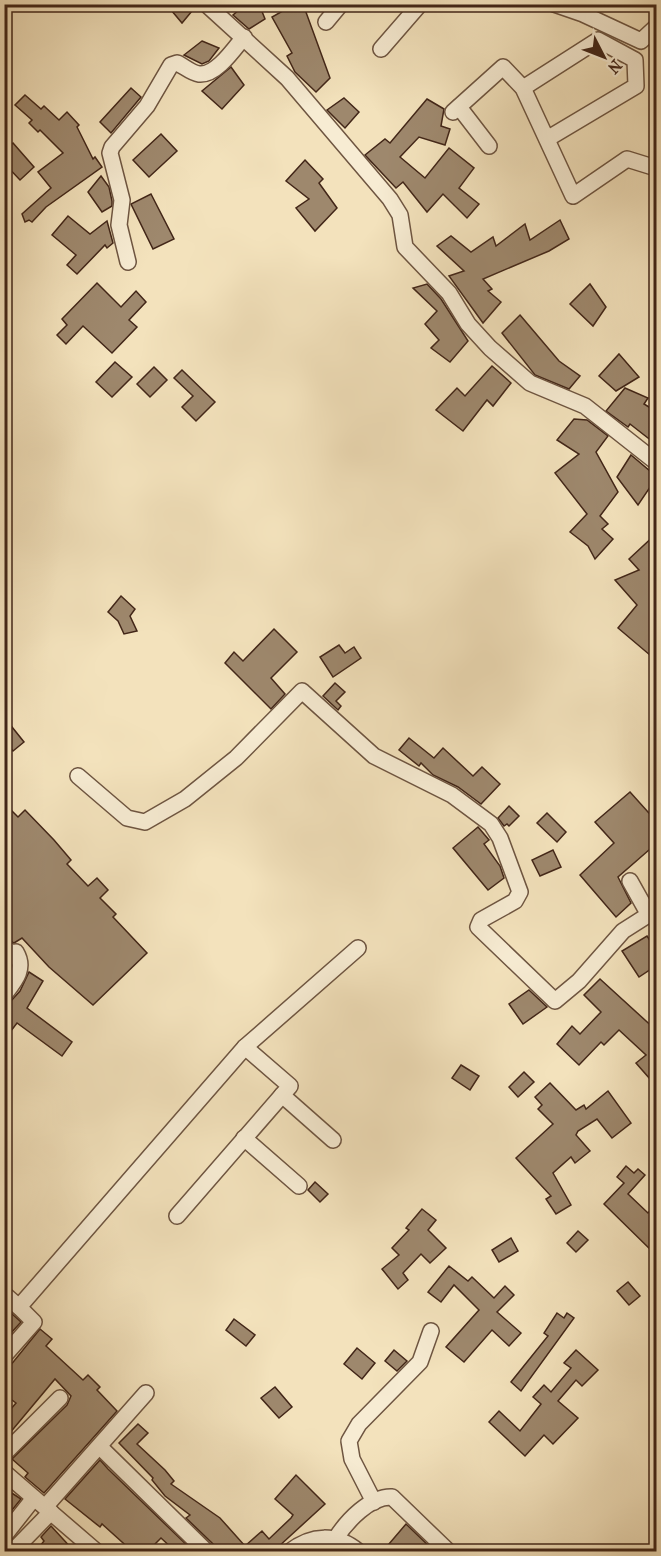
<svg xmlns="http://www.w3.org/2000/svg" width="661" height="1556" viewBox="0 0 661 1556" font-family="'IM FELL French Canon',serif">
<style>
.building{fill:#9e886d;stroke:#422618;stroke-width:1.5}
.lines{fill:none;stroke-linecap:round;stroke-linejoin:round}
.lane-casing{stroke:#6e5541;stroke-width:10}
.street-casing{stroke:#6e5541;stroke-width:18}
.lane{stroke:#f7ecd3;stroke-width:8}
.street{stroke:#f7ecd3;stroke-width:15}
</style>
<rect width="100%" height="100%" fill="#f3e2bc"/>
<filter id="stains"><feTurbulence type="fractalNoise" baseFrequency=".00333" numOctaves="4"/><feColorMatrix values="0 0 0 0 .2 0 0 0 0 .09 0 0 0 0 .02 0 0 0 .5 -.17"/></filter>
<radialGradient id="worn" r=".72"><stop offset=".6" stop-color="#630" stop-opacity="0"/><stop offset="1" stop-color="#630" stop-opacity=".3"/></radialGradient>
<g class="building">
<path d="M166 4H197V5L182 23Z"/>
<path d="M246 4H259L265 19 249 29 233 15Z"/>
<path d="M295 4H303L330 78 316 92 295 72 287 56 292 53 272 17Z"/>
<path d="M202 41 219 48 209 61 202 64 184 55Z"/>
<path d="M231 67 244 85 222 109 202 91Z"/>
<path d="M131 88 141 97 111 133 100 122Z"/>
<path d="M25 95 41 109 44 106 59 120 67 112 79 125 77 127 93 159 95 157 102 167 46 207 32 222 29 220 25 222 22 214 51 188 38 172 63 153 40 130 38 132 29 123 32 120 15 105Z"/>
<path d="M344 98 359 112 345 128 327 110Z"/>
<path d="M427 99 444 109 441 126 450 129 445 145 419 137 400 157 425 178 449 148 474 168 459 188 479 204 467 218 443 194 427 212 403 182 396 188 365 155 385 139 390 143Z"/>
<path d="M161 134 177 151 149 177 133 160Z"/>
<path d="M13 143 34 167 20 180 4 163V150Z"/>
<path d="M305 160 323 179 319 183 337 208 315 231 296 208 309 199 286 181Z"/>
<path d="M101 176 109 187 112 201V206L102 212 88 192Z"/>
<path d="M151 194 174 239 153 249 131 204Z"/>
<path d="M68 216 90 234 107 221 113 243 107 248 105 245 77 274 67 265 76 255 52 235Z"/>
<path d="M560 220 569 239 549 251 483 279 492 289 488 291 501 302 483 323 449 276 464 271 437 246 451 236 471 252 493 237 496 246 525 224 530 240Z"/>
<path d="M97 283 121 307 136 291 146 302 129 320 137 327 112 353 83 326 66 344 57 335 67 325 62 319Z"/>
<path d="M427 284 441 299 468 341 450 362 431 348 439 340 425 324 437 311 413 288Z"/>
<path d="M590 284 606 307 593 326 570 304Z"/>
<path d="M520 315 559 361 580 376 569 389 535 375 502 333Z"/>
<path d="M619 354 639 377 616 391 599 376Z"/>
<path d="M115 362 132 377 112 397 96 382Z"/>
<path d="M492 366 511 383 493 406 487 400 463 431 436 410 457 388 465 396Z"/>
<path d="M154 367 167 380 150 397 137 384Z"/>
<path d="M182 370 215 402 196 421 182 407 193 396 174 378Z"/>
<path d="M625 388 648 398 644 404 657 412V445L630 424 628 427 606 411Z"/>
<path d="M574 419 587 420 608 436 596 452 618 492 600 516 608 524 602 529 613 539 595 559 588 546 570 532 587 514 555 473 579 454 557 440Z"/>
<path d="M631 455 657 477 638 505 617 477Z"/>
<path d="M657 533V661L618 628 637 605 615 580 639 570 629 559Z"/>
<path d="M121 596 135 609 130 616 137 631 124 634 118 621 108 612Z"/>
<path d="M274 629 297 652 271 678 285 694 271 709 225 663 234 652 243 661Z"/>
<path d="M339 645 345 653 354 647 361 658 333 677 320 657Z"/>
<path d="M335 683 345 692 336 701 341 706 338 710 323 696Z"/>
<path d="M4 717 24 742 13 751 4 741Z"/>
<path d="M409 738 434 758 443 748 473 776 482 767 500 784 481 804 458 787 433 775 421 763 419 766 399 750Z"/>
<path d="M630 792 657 822V843L618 877 631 903 616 917 580 875 614 843 595 822Z"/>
<path d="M4 803 18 817 25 810 54 840 71 860 67 864 88 886 97 878 108 890 100 898 116 914 113 917 147 953 93 1005 49 967 22 938 14 943 4 936Z"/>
<path d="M509 806 519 816 509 826 507 824 504 826 498 818Z"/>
<path d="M547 813 566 832 557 842 537 823Z"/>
<path d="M478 827 489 840 484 844 500 866 504 878 488 890 453 848Z"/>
<path d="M553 850 561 867 540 876 532 860Z"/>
<path d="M647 936 657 951V965L639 977 622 951Z"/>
<path d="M29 972 43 981 27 1008 72 1042 62 1056 17 1023 4 1040V1005L11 1001 20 991Z"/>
<path d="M600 979 657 1031V1087L636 1063 646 1055 619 1030 604 1045 601 1042 579 1065 557 1044 572 1026 580 1034 601 1012 584 995Z"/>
<path d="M529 990 547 1007 523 1024 509 1004Z"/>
<path d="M461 1065 479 1076 470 1090 452 1078Z"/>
<path d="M524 1072 534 1082 518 1097 509 1087Z"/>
<path d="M550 1083 576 1110 584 1105 586 1109 608 1091 631 1123 612 1138 597 1119 578 1131 576 1135 590 1151 575 1163 571 1157 553 1173 571 1205 556 1214 546 1199 551 1196 516 1158 553 1124 538 1109 542 1105 535 1097Z"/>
<path d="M626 1166 634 1173 638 1169 645 1175 628 1194 648 1213 657 1203V1256L604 1204 624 1183 617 1177Z"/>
<path d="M315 1182 328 1194 320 1202 308 1190Z"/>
<path d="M422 1209 436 1220 428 1230 446 1248 430 1263 421 1254 403 1273 408 1280 398 1289 382 1269 399 1255 392 1248 409 1230 406 1228Z"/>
<path d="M578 1231 588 1240 576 1252 567 1243Z"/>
<path d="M511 1238 518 1251 499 1262 492 1250Z"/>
<path d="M449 1266 468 1281 472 1277 494 1298 505 1286 514 1295 497 1312 521 1333 509 1346 492 1330 464 1362 446 1347 479 1310 454 1285 441 1302 428 1292Z"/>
<path d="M628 1282 640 1296 629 1305 617 1291Z"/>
<path d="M11 1313 21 1322 11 1333 4 1327V1319Z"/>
<path d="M557 1313 564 1318 567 1313 574 1318 521 1391 511 1382 548 1336 544 1333Z"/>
<path d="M234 1319 255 1335 246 1346 226 1330Z"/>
<path d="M40 1329 52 1339 46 1346 83 1380 88 1375 100 1387 97 1390 117 1411 44 1493 25 1477 28 1473 12 1459 67 1405 71 1396 55 1379 4 1440V1417L16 1403 4 1394V1365L10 1366Z"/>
<path d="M357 1348 375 1363 362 1379 344 1364Z"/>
<path d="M394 1350 407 1361 397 1371 385 1361Z"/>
<path d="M576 1350 598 1370 582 1386 576 1380 558 1401 578 1418 553 1444 544 1435 525 1456 489 1422 499 1411 520 1431 541 1404 533 1397 544 1385 551 1392 571 1368 564 1363Z"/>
<path d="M275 1387 292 1407 279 1418 261 1398Z"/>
<path d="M138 1424 148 1433 137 1444 165 1470 174 1481 171 1484 220 1518 245 1546 262 1531 269 1539 291 1518 293 1515 275 1499 296 1475 325 1504 277 1548 279 1551H216L214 1545 186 1518 190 1515 165 1496 152 1480 153 1478 119 1443Z"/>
<path d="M100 1460 108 1469 193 1551H175L161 1538 148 1551H132L102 1524 100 1527 65 1499Z"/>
<path d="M4 1488 21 1499 4 1520Z"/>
<path d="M406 1524 434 1551H383Z"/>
<path d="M51 1526 74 1551H36L44 1541 41 1537Z"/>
</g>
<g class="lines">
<defs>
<path id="lane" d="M4 942 16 952"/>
<g id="street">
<path d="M206 4 287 78 390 199 400 215 405 247 449 293 468 324 490 348 530 383 585 406 656 462"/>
<path d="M554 4 583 14 641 41 656 27"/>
<path d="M326 22 341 4"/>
<path d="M381 49 420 4"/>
<path d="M523 88 598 40 635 60 636 86 547 139"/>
<path d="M459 107 489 146"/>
<path d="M453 112 503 67 523 88 573 196 627 159 656 168"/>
<path d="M128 262 119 225 122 200 110 153 112 147 147 106 171 65 177 63C184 66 191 73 199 74 216 76 234 49 244 37"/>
<path d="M78 776 127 818 145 822 185 799 236 758 302 691 374 756 452 795 491 824 500 838 520 892 515 901 481 920 478 927 555 1001 579 981 623 931 656 910"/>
<path d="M630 881 649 915"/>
<path d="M4 995C15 981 26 969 16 952"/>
<path d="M282 1095 333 1140"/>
<path d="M244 1138 299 1186"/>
<path d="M177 1216 290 1086 245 1047"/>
<path d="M4 1294 19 1307"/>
<path d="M4 1356 34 1322 19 1307 245 1047 358 948"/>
<path d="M100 1447 207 1552"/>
<path d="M4 1454 60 1398"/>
<path d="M4 1472 97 1552"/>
<path d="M374 1502 352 1459 349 1441 359 1424 420 1362 431 1331"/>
<path d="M45 1507 146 1393"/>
<path d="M4 1536 34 1498"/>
<path d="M336 1538C347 1521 370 1496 392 1497L449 1552"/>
<path d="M12 1552 51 1512"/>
<path d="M289 1552C312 1534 336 1533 359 1552"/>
</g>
</defs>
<use href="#lane" class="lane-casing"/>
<use href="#street" class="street-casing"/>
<use href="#lane" class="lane"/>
<use href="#street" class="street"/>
</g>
<rect width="661" height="1556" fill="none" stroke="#f3e2bc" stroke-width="24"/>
<rect x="6" y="6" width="649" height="1544" fill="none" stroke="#422618" stroke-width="3"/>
<rect x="12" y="12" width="637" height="1532" fill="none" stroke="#422618" stroke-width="1.5"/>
<g transform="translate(604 57) rotate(132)" stroke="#f7ecd3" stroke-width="4.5" paint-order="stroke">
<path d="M0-4.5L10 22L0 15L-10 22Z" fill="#422618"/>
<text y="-9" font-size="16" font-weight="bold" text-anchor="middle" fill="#422618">N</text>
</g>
<rect width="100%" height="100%" filter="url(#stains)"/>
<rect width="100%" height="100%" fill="url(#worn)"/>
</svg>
